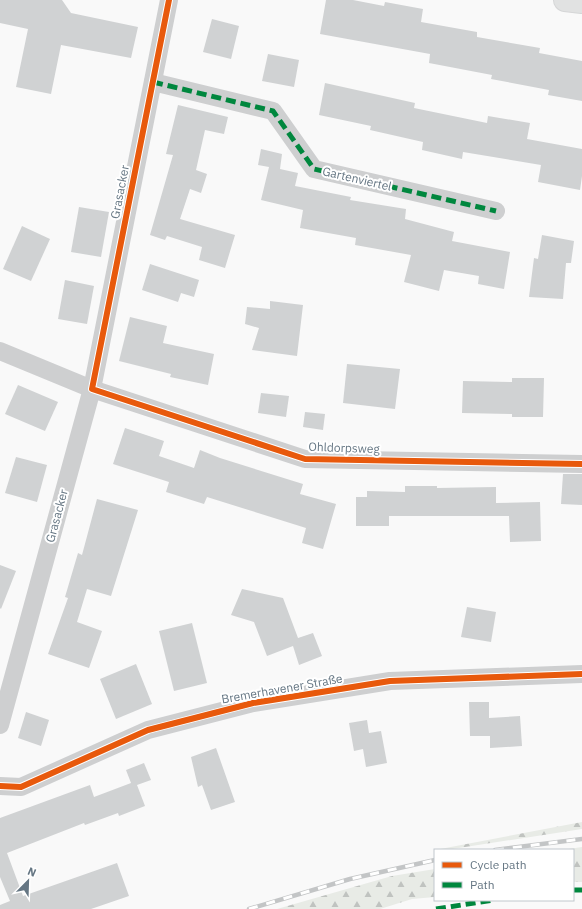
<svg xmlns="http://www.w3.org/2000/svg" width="582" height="909" viewBox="0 0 582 909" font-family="'IBM Plex Sans',sans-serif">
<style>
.forest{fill:url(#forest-firs)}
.building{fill:#d0d2d3}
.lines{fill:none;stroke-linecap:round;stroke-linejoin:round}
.secondary-casing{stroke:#d5d6d7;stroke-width:24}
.minor{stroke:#cecfd0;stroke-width:18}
.secondary{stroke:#e1e2e2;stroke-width:22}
.rail-casing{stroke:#c3c5c6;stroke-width:4.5}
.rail{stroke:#fff;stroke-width:3;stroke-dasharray:9;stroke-linecap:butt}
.quiet{stroke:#00873e;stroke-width:5;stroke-dasharray:10 5;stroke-linecap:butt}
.cycleway-casing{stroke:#fff;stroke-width:8}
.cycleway{stroke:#e8590c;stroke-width:6}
.labels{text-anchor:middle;stroke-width:4;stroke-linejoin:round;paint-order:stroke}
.street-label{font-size:12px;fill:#657683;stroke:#fff}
</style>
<defs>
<pattern id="forest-firs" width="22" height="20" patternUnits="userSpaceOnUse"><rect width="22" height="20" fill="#e8ebe6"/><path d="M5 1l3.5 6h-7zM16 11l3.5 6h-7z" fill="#c0c3c0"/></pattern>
</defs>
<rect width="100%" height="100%" fill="#f9f9f9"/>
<g class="forest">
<path d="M582 822V829L446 850H435Z"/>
<path d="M582 847V882H573V850H562Z"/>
<path d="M435 869V897L412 899 380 909H277L392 876Z"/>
</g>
<g class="building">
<path d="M0 0H62L71 13 138 27 131 58 61 45 51 94 16 87 28 29 0 23Z"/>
<path d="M326 0H353L384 6 385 2 423 9 421 22 477 32V37L540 48 539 53 582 61V101L548 95 549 90 491 79 492 75 429 63 430 54 320 34Z"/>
<path d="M212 19 239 26 231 59 203 52Z"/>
<path d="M268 54 299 60 294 87 262 81Z"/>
<path d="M325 83 415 103 414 108 487 123 488 116 530 123 527 139 582 149V176L580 190 538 182 541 165 463 152 462 159 422 150 423 142 370 130 371 126 319 115Z"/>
<path d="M178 105 228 117 224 134 205 130 196 170 207 174 201 193 190 189 180 219 235 235 225 268 199 260 202 247 167 236 165 240 150 235 173 155 166 154Z"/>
<path d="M261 149 282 154 280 169 298 173 295 186 351 197 350 200 406 209 405 219 454 232 452 241 510 252 504 289 478 284 479 276 444 270 439 291 404 282 411 255 355 245 356 238 300 228 303 210 261 200 269 167 258 165Z"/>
<path d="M79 207 109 212 101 257 71 252Z"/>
<path d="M22 226 50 239 31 281 3 269Z"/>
<path d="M542 235 574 241 571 263H566L563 299 529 297 534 258 538 259Z"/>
<path d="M150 264 199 280 194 297 181 293 178 302 142 290Z"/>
<path d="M65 280 94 286 87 324 58 319Z"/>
<path d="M270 301 303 305 297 356 252 350 259 328 245 324 247 307 270 309Z"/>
<path d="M130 317 167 326 163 343 214 354 208 385 170 377 171 374 119 361Z"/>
<path d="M347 364 400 369 395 409 343 403Z"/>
<path d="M512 378H544L543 417H512V414L462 413 463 381 512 382Z"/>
<path d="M18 385 58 402 45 431 5 414Z"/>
<path d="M261 393 289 396 286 417 258 413Z"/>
<path d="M305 412 325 414 323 430 303 427Z"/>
<path d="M125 428 164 441 159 456 194 468 200 450 220 458 303 484 300 494 336 504 323 549 302 543 306 528 207 497 204 504 166 492 169 482 113 464Z"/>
<path d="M16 457 47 465 37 502 5 493Z"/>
<path d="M563 474H582V505L561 504Z"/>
<path d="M405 486H437V488L496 487V503L540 502 541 541 510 542 509 516H389V526H356V497H367V491L405 492Z"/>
<path d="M97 499 138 510 111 596 87 589 77 622 102 631 89 668 48 654 68 598 65 597 78 553 82 555Z"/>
<path d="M0 565 16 571 1 609 0 608Z"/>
<path d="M242 589 283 598 298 638 313 633 322 656 299 665 293 646 267 656 254 622 231 615Z"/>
<path d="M467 607 496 612 491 642 461 637Z"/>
<path d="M192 623 207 683 174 691 159 631Z"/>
<path d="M136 664 152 704 116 719 100 679Z"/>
<path d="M469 702H489V718L520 716 522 746 490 748V736H470Z"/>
<path d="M26 712 49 720 41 746 18 738Z"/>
<path d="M367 720 369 733 381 731 387 763 366 767 363 749 354 751 349 723Z"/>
<path d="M216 748 235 802 211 810 202 785 198 787 191 757Z"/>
<path d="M144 763 151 780 137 785 145 806 119 816 118 813 85 825 84 823 7 853 23 896 117 863 129 896 91 909H0V905L10 901 0 877V818L90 785 94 797 131 783 126 770Z"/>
</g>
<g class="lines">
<defs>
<path id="secondary" d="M565 0 582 2"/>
</defs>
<use href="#secondary" class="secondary-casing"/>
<g class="minor">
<path d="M153 82 273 111 314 169 496 211"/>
<path d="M0 351 92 389 305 459 582 464"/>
<path d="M0 725 92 389 169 0"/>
<path d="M0 786 21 787 148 730 253 703 390 681 582 674"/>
</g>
<use href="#secondary" class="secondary"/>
<defs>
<g id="rail">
<path d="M495 850 582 839"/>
<path d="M249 909 350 879 435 860"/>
</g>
</defs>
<use href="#rail" class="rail-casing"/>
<use href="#rail" class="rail"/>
<g class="quiet">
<path d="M153 82 273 111 314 169 496 211"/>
<path d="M573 890H582"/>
<path d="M436 909 493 900"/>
</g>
<defs>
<g id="cycleway">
<path d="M169 0 92 389 305 459 582 464"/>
<path d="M0 786 21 787 148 730 253 703 390 681 582 674"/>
</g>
</defs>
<use href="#cycleway" class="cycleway-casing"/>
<use href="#cycleway" class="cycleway"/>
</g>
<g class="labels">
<g class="street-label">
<text transform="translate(357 179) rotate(13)" y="4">Gartenviertel</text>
<text transform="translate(120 192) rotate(-79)" y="4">Grasacker</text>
<text transform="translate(344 448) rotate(2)" y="4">Ohldorpsweg</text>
<text transform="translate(57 516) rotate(-75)" y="4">Grasacker</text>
<text transform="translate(282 689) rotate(-10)" y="4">Bremerhavener Straße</text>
</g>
</g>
<rect x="434" y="849" width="140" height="52" fill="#ffffff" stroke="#c1c8cd"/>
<rect x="442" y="862" width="20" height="6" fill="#e8590c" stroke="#c1c8cd"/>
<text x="470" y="869" font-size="12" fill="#657683">Cycle path</text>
<rect x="442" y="882" width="20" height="6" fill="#00873e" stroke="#c1c8cd"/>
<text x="470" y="889" font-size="12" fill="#657683">Path</text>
<g transform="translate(28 881) rotate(23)" stroke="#ffffff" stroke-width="3" paint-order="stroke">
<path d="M0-3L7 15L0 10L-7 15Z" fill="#657683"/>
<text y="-6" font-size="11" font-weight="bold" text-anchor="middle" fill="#657683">N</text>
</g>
</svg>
